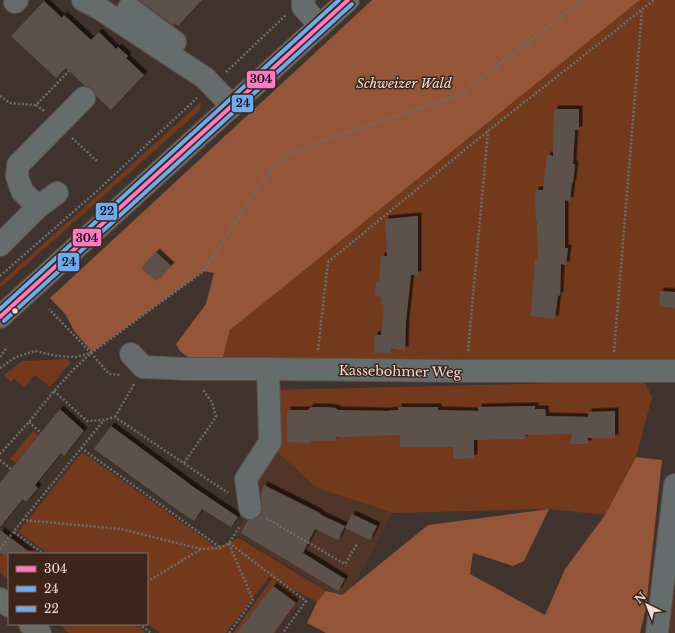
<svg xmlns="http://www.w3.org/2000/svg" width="675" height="633" viewBox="0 0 675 633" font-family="'Libre Baskerville',serif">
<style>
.built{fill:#523529}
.green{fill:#73391d}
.forest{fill:#945538}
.building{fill:#5d514c;filter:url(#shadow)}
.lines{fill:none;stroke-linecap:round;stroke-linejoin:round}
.minor-casing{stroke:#5a4e4a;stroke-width:24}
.major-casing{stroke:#5a4e4a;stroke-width:24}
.path{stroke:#6a6e6c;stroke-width:2.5;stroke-dasharray:2 2;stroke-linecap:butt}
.minor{stroke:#656c6b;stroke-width:22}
.major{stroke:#676c69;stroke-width:22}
.bus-1-casing{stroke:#3d251b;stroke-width:7}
.bus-2-casing{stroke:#3d251b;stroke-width:7}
.bus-3-casing{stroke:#3d251b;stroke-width:7}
.bus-1{stroke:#fe7ac1;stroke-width:4}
.bus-2{stroke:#6dabec;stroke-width:4}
.bus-3{stroke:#6dabec;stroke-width:4}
.bus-dot{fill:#eddcd5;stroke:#3d251b;stroke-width:1.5}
.labels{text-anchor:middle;stroke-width:3;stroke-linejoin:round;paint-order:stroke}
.park-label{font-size:13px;font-style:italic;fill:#f3ddd4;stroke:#3d251b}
.street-label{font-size:13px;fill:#eddcd5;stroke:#3d251b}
.line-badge{stroke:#3d251b;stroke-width:1.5}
.pale-badge-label{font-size:11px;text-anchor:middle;font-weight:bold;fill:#111}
</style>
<defs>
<filter id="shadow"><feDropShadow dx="3.5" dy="-3.5" stdDeviation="0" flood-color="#0009"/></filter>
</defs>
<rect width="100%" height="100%" fill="#40322d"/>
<g class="built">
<path d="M270 442 317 488 393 513 345 601 236 534 250 508 246 479Z"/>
<path d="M672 597H675V633H667Z"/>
</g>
<g class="green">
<path d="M640 0H675V364L418 361 223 357 230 330Z"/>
<path d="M202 101 199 111 0 288V283Z"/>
<path d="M67 359 71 362 50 387 35 375 25 387 14 379 11 382 4 375 23 361Z"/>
<path d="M644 381 652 397 636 457 605 515 549 509 393 513 317 488 273 448 272 390Z"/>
<path d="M33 431 38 436 16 463 10 459Z"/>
<path d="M82 452 216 547 239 538 326 591 317 602 269 577 226 633H160L147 624V554H49L18 532Z"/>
<path d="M16 537 39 554H9V580L0 572V556Z"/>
<path d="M272 579 301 600 275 633H233Z"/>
<path d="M59 624H134L146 633H69Z"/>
</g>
<g class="forest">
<path d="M372 0H640L230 330 223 357 221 358H189L180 351 176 344 206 304 214 273 204 271 92 352 74 331 66 315 50 298Z"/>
<path d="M636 457 662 460 646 608 640 633H326L307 623 317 602 326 591 342 595 428 525 549 509 524 561 513 566 473 553 470 574 545 615 565 569 605 515Z"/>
</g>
<g class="building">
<path d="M139 0H202L178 26 175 23 173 25Z"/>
<path d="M44 1 62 18 64 15 91 40 99 32 116 49 118 47 128 56 126 58 144 75 111 110 96 96 92 89 88 86H85L66 68 56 78 11 36Z"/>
<path d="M554 109H579V130H575L573 164H575L573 183H572L570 201 565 200V248H568L566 265 561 264 560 296 558 295 555 319 531 316 535 259H538L537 221H536L535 190H543L547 155 553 156Z"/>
<path d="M418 216V275H411L406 321 405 350 391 349V353H374V335H381L384 304H381L382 297 375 296 376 282H379L381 256H387L385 219Z"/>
<path d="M156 252 171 266 156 281 141 268Z"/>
<path d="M660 291 675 292V308L659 306Z"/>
<path d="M535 406V409H545L546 416 588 417V412L615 411V438H588V444H570L572 434 525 435V439L474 440V458L453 459V447H400V435L336 437V441H310V443L287 442V410H308L311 407H325L335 408 338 410 387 411 398 410V407H438V410L478 411V407Z"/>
<path d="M60 409 84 431 64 456 61 453 35 485 38 488 26 502 23 499 0 527V483Z"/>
<path d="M111 426 195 488 238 517 231 527 202 509 194 521 179 511 94 449Z"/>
<path d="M264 485 320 513 321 515 345 526 338 540 315 529 303 553 345 579 338 591 241 533 248 520H252L257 518 261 513 262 506 261 493Z"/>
<path d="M352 514 377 526 370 540 345 528Z"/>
<path d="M0 530 32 554H0Z"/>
<path d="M273 586 296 603 279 626 273 633H237Z"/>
</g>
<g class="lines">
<defs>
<g id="minor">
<path d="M83 0 97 7 205 78 232 106"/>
<path d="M304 0 303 2V7L320 26"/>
<path d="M15 2 17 0"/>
<path d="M129 8 175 42"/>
<path d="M38 207 22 191 17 176 18 165 84 98"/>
<path d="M0 245 38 207 57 193"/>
<path d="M131 354 143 367 188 369H268L466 371H675"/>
<path d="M250 508 246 479 270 442 268 369"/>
<path d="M657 633 675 485"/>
</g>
<g id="major">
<path d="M0 317 348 0"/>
<path d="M0 599 9 606"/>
<path d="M30 624 40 633"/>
</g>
</defs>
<use href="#minor" class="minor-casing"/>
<use href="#major" class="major-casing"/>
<g class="path">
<path d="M226 72 286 15"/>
<path d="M0 96 10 103 36 105"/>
<path d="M44 111 36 105 69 71"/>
<path d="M72 138 97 161"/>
<path d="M0 276 97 191 197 98"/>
<path d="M318 350 328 262 488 131 654 0"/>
<path d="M468 351 488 131"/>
<path d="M614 352 642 10"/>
<path d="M91 353 109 374 121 375"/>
<path d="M0 357 7 347"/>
<path d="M0 368 16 357 35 351 57 356 76 357 91 353 204 271 253 195 269 172 289 155 326 140 457 96 583 0"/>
<path d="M54 391 87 421 104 420 115 417 228 493"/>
<path d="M115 417 134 384"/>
<path d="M29 422 41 433"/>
<path d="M81 448 221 548"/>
<path d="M0 454 29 422 54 391 74 369 91 353 49 309"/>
<path d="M0 460 11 469"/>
<path d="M184 463 216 417 212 402 203 390"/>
<path d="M266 518 345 564 357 544"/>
<path d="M23 520 104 420"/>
<path d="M14 532 44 554"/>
<path d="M229 543 306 601 283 633"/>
<path d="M0 549 23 520 121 529 201 549 221 548 229 543 240 526"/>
<path d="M147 582 201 549"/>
<path d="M139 624 151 633"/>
<path d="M229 633 253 600 229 544"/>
</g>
<use href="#minor" class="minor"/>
<use href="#major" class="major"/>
<defs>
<path id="bus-1" d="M0 317 348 0"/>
<path id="bus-2" d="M4 321 352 4"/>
<path id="bus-3" d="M0 309 339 0"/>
</defs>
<use href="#bus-1" class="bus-1-casing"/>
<use href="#bus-2" class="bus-2-casing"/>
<use href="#bus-3" class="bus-3-casing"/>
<use href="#bus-1" class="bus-1"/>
<use href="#bus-2" class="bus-2"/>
<use href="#bus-3" class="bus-3"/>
</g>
<circle class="bus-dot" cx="15" cy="311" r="3.5"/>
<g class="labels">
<g class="park-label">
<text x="404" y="88">Schweizer Wald</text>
</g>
<g class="street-label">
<text transform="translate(400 371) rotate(1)" y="5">Kassebohmer Weg</text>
</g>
</g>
<g class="line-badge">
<rect x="246" y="70" width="30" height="19" rx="4" fill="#fe7ac1"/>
<rect x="231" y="94" width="23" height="19" rx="4" fill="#6dabec"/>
<rect x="95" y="202" width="23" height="19" rx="4" fill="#6dabec"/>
<rect x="72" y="228" width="30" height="19" rx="4" fill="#fe7ac1"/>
<rect x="57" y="252" width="23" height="20" rx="4" fill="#6dabec"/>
</g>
<g class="pale-badge-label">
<text x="261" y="83">304</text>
<text x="243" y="107">24</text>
<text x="107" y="215">22</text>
<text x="87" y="242">304</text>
<text x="69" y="266">24</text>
</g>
<rect x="8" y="553" width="140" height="72" fill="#3d251b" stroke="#836e65"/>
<rect x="16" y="566" width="20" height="6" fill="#fe7ac1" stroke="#836e65"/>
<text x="44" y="573" font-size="12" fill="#eddcd5">304</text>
<rect x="16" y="586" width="20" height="6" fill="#6dabec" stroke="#836e65"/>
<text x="44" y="593" font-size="12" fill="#eddcd5">24</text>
<rect x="16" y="606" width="20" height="6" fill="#6dabec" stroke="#836e65"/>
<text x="44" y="613" font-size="12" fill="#eddcd5">22</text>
<g transform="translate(647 605) rotate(317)" stroke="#3d251b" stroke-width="3" paint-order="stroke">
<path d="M0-3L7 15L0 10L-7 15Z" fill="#eddcd5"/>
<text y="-6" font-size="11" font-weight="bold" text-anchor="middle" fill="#eddcd5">N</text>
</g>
</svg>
